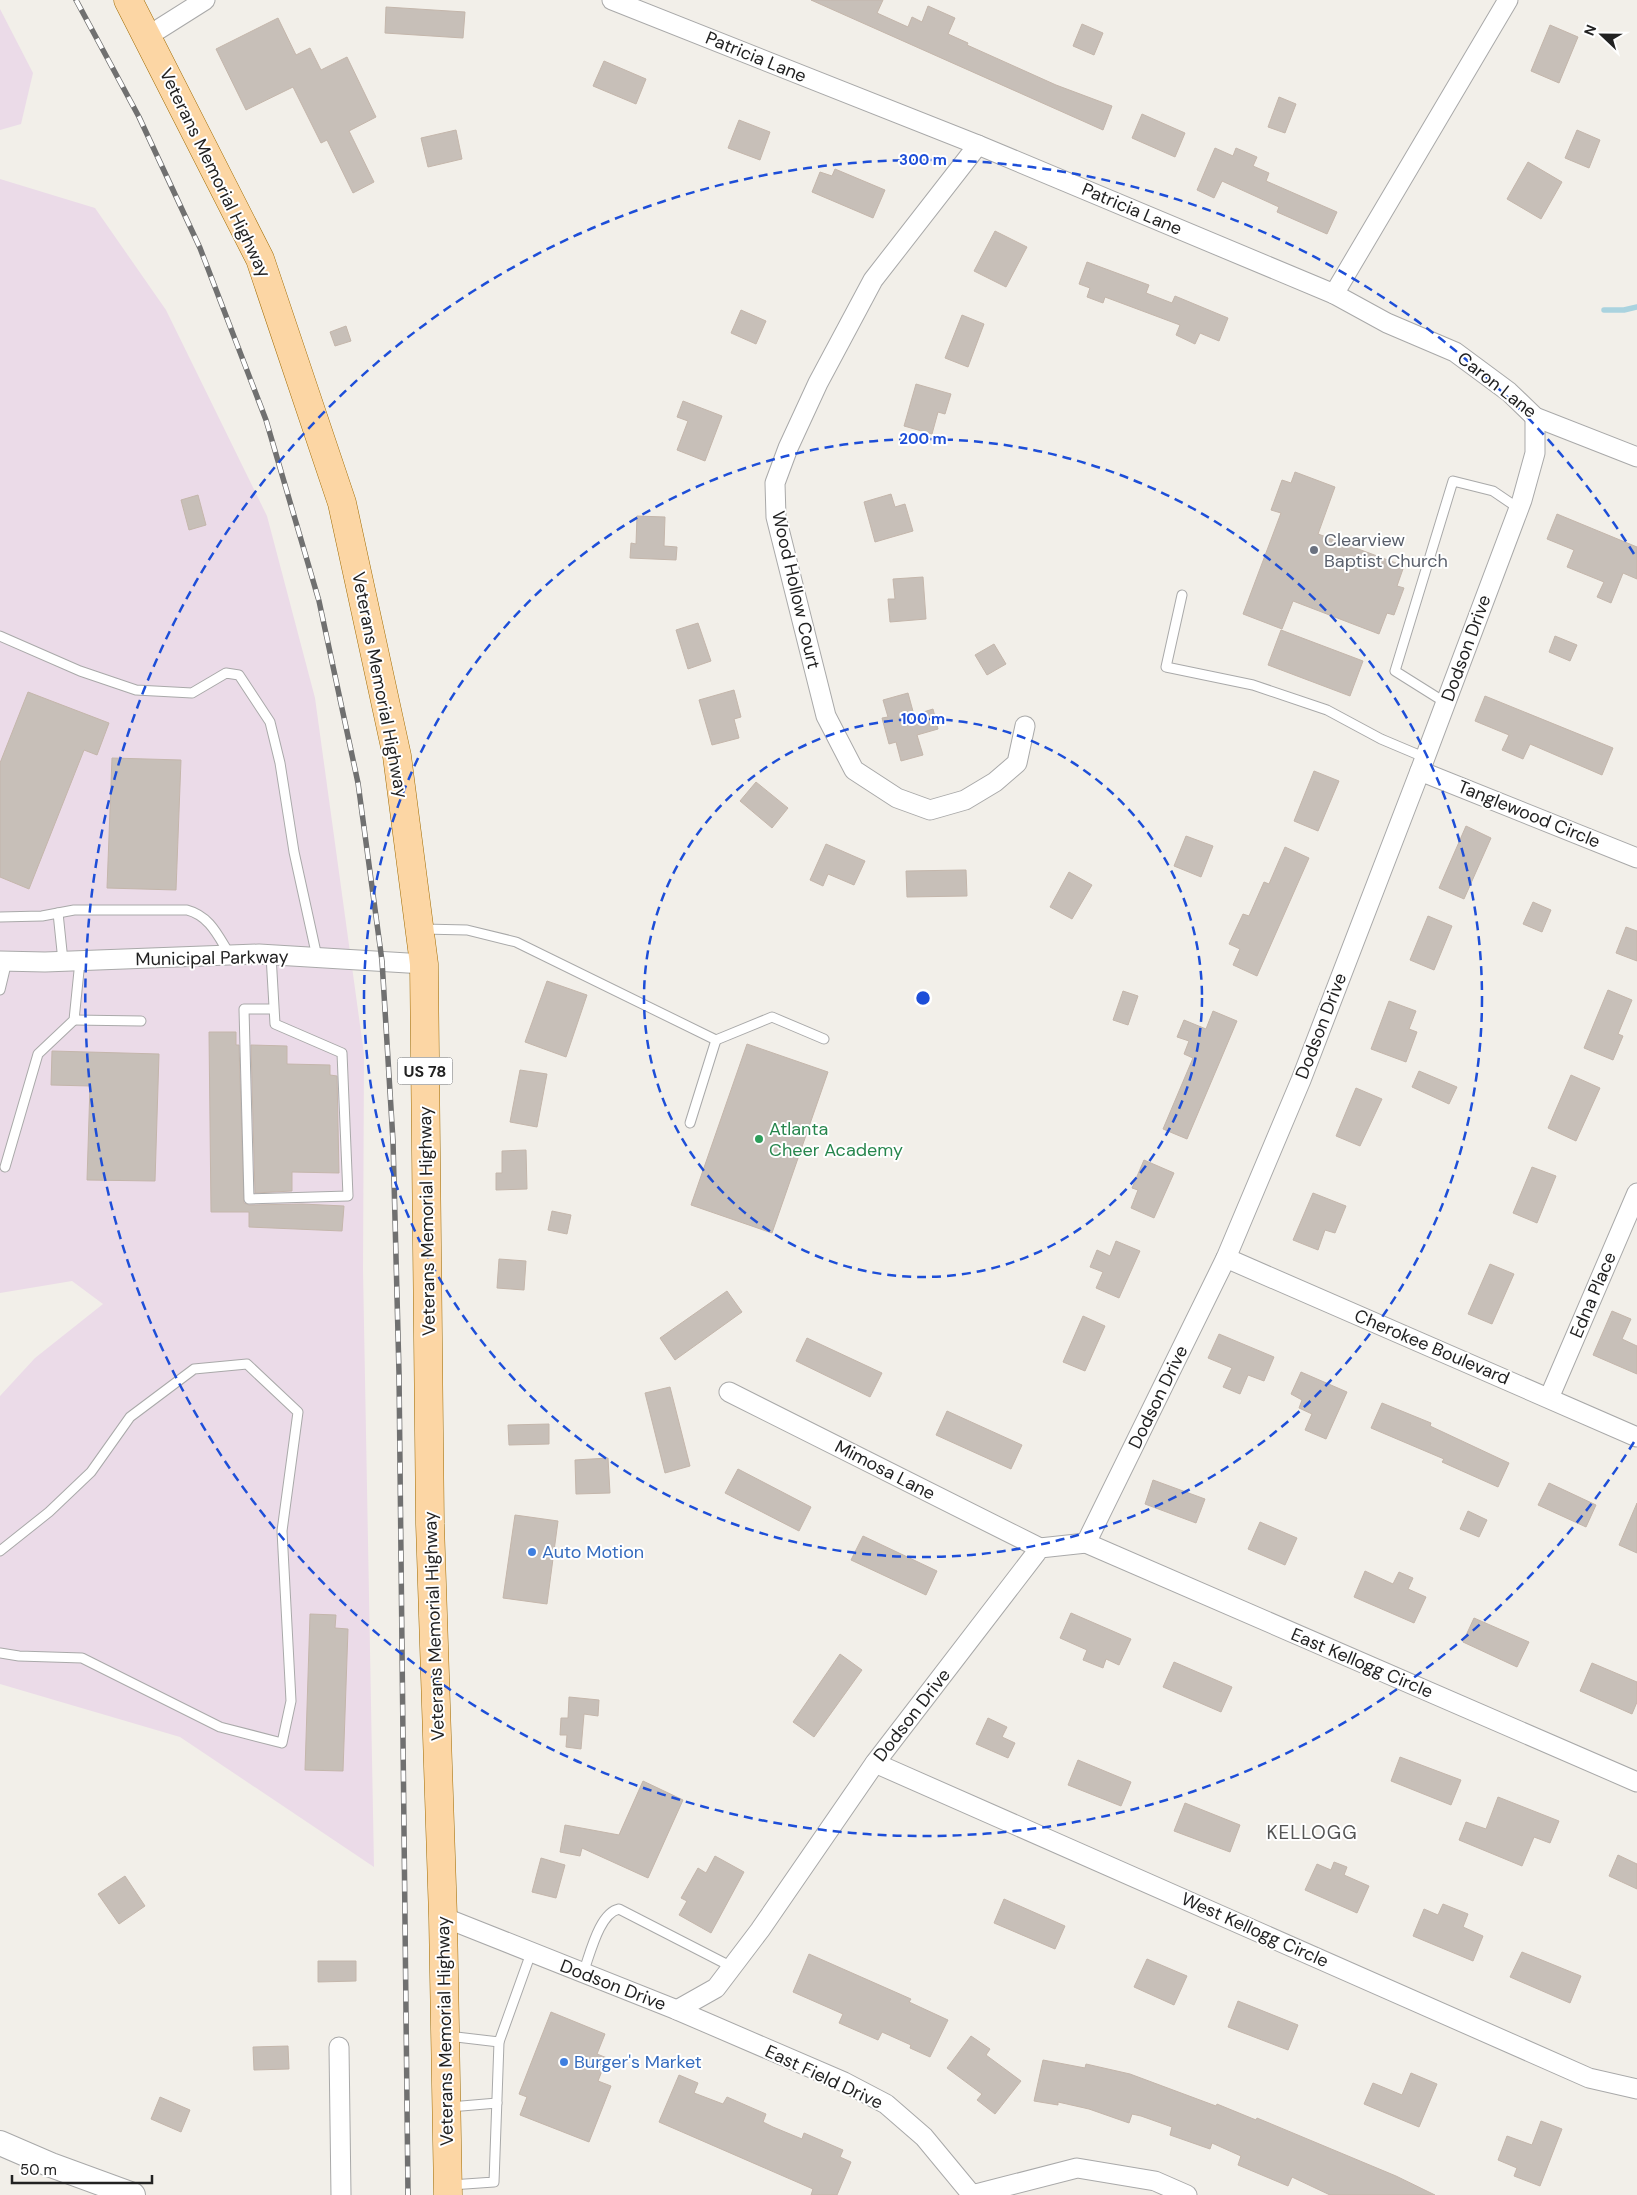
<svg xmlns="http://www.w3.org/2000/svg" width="1637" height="2195" viewBox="0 0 1637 2195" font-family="'DM Sans',sans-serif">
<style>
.industrial{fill:#ebdbe8}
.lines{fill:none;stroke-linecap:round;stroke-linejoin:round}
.stream{stroke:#aad3df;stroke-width:5.5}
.building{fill:#c7bfb8;stroke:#c4b6ab}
.service-casing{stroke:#a9a9a9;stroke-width:11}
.minor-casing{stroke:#a9a9a9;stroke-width:21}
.tertiary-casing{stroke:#a9a9a9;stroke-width:26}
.primary-casing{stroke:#a06b00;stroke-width:29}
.service{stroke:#fff;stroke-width:9}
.minor{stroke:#fff;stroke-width:19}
.tertiary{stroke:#fff;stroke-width:24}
.primary{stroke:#fcd6a4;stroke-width:28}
.rail-casing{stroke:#707070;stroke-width:5.5}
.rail{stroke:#fff;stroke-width:4;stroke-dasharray:11;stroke-linecap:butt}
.ring{fill:none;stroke:#1d4ed8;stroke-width:2.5;stroke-dasharray:9 6}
.worship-dot{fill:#6b7280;stroke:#fff;stroke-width:2}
.leisure-dot{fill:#2e9e5b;stroke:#fff;stroke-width:2}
.shop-dot{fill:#3f7fe0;stroke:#fff;stroke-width:2}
.labels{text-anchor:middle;stroke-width:4;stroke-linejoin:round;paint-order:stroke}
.shield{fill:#fff;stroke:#646464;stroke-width:1}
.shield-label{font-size:16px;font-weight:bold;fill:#222}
.street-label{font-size:18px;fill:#222;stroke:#fff}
.worship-label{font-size:18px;fill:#5b616d;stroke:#fff;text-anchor:start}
.leisure-label{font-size:18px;fill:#27864d;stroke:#fff;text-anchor:start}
.shop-label{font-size:18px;fill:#366cbe;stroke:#fff;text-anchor:start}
.neighbourhood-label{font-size:19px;letter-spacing:1px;fill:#555;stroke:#fff}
.centre{fill:#1d4ed8;stroke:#fff;stroke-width:2.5}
.ring-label{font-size:15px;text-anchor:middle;font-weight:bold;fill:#1d4ed8;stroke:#fff;stroke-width:4;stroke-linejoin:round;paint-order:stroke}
</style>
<rect width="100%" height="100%" fill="#f2efe9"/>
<g class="industrial">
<path d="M0 9 33 73 21 124 0 130Z"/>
<path d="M0 179 95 208 166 310 267 516 315 698 364 1054 363 1270 374 1867 180 1737 0 1684V1396L35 1358 103 1304 72 1281 0 1293Z"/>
</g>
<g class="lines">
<path class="stream" d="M1604 310H1624L1637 307"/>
</g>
<g class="building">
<path d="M811 0H883L877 13 908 27 912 17 922 22 928 6 955 18 948 34 968 43 967 45 1056 85 1112 106 1103 130Z"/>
<path d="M386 7 465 12 463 38 385 33Z"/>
<path d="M278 18 296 55 310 48 321 70 347 57 376 117 349 131 374 182 353 193 327 140 321 143 293 87 246 110 216 49Z"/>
<path d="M1082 24 1103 33 1094 55 1073 46Z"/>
<path d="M1550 25 1578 37 1559 83 1531 71Z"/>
<path d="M604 61 646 79 636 104 593 86Z"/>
<path d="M1279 97 1296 104 1285 133 1268 127Z"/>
<path d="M1142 114 1185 133 1175 157 1132 138Z"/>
<path d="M739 120 770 132 760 160 728 148Z"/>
<path d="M456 130 462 159 428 167 421 138Z"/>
<path d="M1577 130 1600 140 1589 168 1565 158Z"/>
<path d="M1215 148 1233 156 1236 148 1257 157 1253 166 1269 173 1266 181 1337 212 1327 234 1277 212 1279 207 1222 181 1214 198 1197 190Z"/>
<path d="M1528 162 1562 182 1541 219 1507 199Z"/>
<path d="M835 169 885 190 873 218 812 192 820 172 832 176Z"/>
<path d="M995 231 1027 247 1006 287 974 271Z"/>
<path d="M1087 262 1149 285 1146 293 1172 303 1175 296 1228 318 1219 341 1200 333 1195 344 1176 335 1180 325 1105 297 1103 303 1087 297 1090 288 1079 284Z"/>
<path d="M741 310 766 321 756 344 731 333Z"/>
<path d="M962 315 984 324 968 367 945 358Z"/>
<path d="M346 326 351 341 335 346 330 332Z"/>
<path d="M916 384 951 394 945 414 938 412 932 434 904 426Z"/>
<path d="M683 401 722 416 705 461 677 450 688 421 677 417Z"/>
<path d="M1295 472 1335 487 1318 534 1404 566 1397 586 1404 588 1394 615 1387 613 1379 634 1293 601 1282 629 1243 614 1281 513 1271 510 1282 480 1291 483Z"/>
<path d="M891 494 895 507 905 504 913 531 875 542 864 502Z"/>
<path d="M198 495 206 525 189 530 181 500Z"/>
<path d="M1557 514 1637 547V579L1623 573 1611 603 1597 597 1604 582 1567 567 1574 550 1547 539Z"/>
<path d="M637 516 665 517 664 546 677 547 676 560 630 558 631 543 636 544Z"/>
<path d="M923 577 926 619 890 622 888 599H895L893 579Z"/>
<path d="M698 623 711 661 688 669 676 630Z"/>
<path d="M1281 630 1363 661 1350 696 1268 665Z"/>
<path d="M1555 636 1577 645 1570 661 1549 652Z"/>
<path d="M994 644 1006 664 987 675 975 655Z"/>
<path d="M734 690 741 717 734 719 739 738 712 745 699 700Z"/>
<path d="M28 692 109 723 97 755 84 750 29 889 0 877V763Z"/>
<path d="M908 693 914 715 933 709 938 729 917 735 923 755 901 761 896 742 889 744 882 718 888 717 883 700Z"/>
<path d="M1485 696 1613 748 1602 775 1530 744 1523 759 1502 750 1509 735 1475 721Z"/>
<path d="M112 758 181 760 176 890 107 888Z"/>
<path d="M1314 771 1339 781 1318 831 1294 821Z"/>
<path d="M756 782 788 808 772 828 740 801Z"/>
<path d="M1466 826 1491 838 1464 899 1439 888Z"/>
<path d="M1186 836 1213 846 1201 877 1174 866Z"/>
<path d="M826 844 865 861 854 885 828 874 823 886 810 880Z"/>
<path d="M1285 847 1309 858 1257 976 1233 965 1240 949 1229 944 1243 914 1249 916 1264 882 1269 884Z"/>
<path d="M966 870 967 896 907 897 906 871Z"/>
<path d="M1069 872 1092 885 1072 919 1050 907Z"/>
<path d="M1533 902 1551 910 1542 932 1523 924Z"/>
<path d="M1428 916 1452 926 1434 970 1410 960Z"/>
<path d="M1626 927 1637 931V961L1616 953Z"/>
<path d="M547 981 587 995 566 1057 525 1042Z"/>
<path d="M1608 990 1632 1000 1618 1034 1623 1036 1613 1060 1584 1048Z"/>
<path d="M1123 991 1138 996 1128 1025 1113 1020Z"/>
<path d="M1389 1001 1416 1011 1409 1029 1417 1032 1406 1062 1371 1049Z"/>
<path d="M1213 1011 1237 1021 1187 1139 1163 1129 1193 1058 1184 1054 1189 1041 1177 1037 1184 1020 1206 1029Z"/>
<path d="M209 1032H236V1045H239L244 1203 249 1205 302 1204 344 1206 342 1231 249 1227V1212H211Z"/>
<path d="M747 1044 828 1072 772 1233 691 1205Z"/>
<path d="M251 1045 287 1046V1064L330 1065V1075L337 1076 339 1173 292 1172V1191L255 1193Z"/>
<path d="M52 1051 159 1054 155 1181 87 1180 90 1086 51 1085Z"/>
<path d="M520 1070 547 1074 537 1127 510 1122Z"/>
<path d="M1419 1071 1457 1087 1449 1104 1412 1087Z"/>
<path d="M1571 1075 1600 1088 1576 1141 1548 1128Z"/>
<path d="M1356 1088 1382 1099 1360 1146 1336 1136Z"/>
<path d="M526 1150 527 1189 496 1190V1173H502V1151Z"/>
<path d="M1144 1160 1174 1173 1154 1218 1131 1208 1138 1190 1132 1188Z"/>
<path d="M1532 1167 1556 1176 1537 1223 1513 1213Z"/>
<path d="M1313 1193 1346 1206 1335 1233 1325 1230 1318 1250 1293 1240Z"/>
<path d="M552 1211 571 1215 567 1234 548 1230Z"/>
<path d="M1116 1241 1140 1251 1119 1298 1096 1288 1103 1272 1090 1267 1097 1250 1110 1256Z"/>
<path d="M499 1259 526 1261 524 1290 497 1288Z"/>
<path d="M1490 1264 1514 1274 1492 1324 1468 1314Z"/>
<path d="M727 1291 742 1312 675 1360 660 1338Z"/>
<path d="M1612 1311 1631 1319 1622 1339 1637 1346V1374L1593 1355Z"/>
<path d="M1083 1316 1105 1326 1085 1371 1063 1362Z"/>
<path d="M1219 1334 1274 1357 1264 1381 1248 1375 1240 1394 1223 1387 1232 1368 1208 1358Z"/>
<path d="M807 1338 882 1373 870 1397 796 1361Z"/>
<path d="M1301 1372 1347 1392 1326 1439 1305 1430 1312 1414 1299 1408 1302 1400 1291 1394Z"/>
<path d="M670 1387 690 1466 665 1473 645 1393Z"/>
<path d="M1382 1403 1431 1423 1430 1426 1509 1463 1498 1487 1442 1462 1444 1459 1371 1428Z"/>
<path d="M947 1411 1022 1445 1011 1469 936 1435Z"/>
<path d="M549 1424V1444L509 1445 508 1425Z"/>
<path d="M608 1458 610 1493 576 1494 575 1460Z"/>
<path d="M738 1469 811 1507 799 1531 725 1493Z"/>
<path d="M1153 1480 1205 1499 1196 1523 1145 1504Z"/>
<path d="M1549 1483 1596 1505 1586 1527 1538 1505Z"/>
<path d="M1637 1503V1553L1619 1545Z"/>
<path d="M1468 1511 1487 1520 1479 1537 1460 1529Z"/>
<path d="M515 1515 558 1521 547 1604 503 1598Z"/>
<path d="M1260 1522 1297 1538 1285 1565 1248 1549Z"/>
<path d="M863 1536 937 1571 926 1595 851 1560Z"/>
<path d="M1365 1571 1393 1584 1399 1572 1413 1578 1408 1589 1426 1597 1414 1623 1354 1597Z"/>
<path d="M1071 1613 1131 1639 1119 1665 1106 1659 1103 1668 1083 1660 1087 1650 1060 1638Z"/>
<path d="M310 1614 336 1615 335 1628 348 1629 343 1771 305 1770Z"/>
<path d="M1474 1618 1529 1642 1517 1667 1463 1642Z"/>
<path d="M840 1654 862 1670 814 1737 793 1722Z"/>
<path d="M1174 1662 1232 1687 1221 1712 1163 1687Z"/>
<path d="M1592 1663 1637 1682V1702L1632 1714 1580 1691Z"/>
<path d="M569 1697 599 1700 598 1716 584 1714 581 1749 566 1747 567 1735H560L561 1718H568Z"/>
<path d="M988 1718 1007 1727 1002 1737 1015 1743 1008 1758 976 1744Z"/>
<path d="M1400 1757 1461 1780 1451 1805 1391 1781Z"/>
<path d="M1078 1760 1131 1782 1121 1806 1068 1785Z"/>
<path d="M643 1781 683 1800 648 1878 582 1848 580 1856 560 1852 565 1825 619 1835Z"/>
<path d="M1498 1797 1559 1821 1550 1843 1534 1837 1522 1866 1459 1840 1466 1822 1486 1829Z"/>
<path d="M1185 1803 1240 1825 1230 1852 1174 1831Z"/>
<path d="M1618 1855 1637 1864V1889L1609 1876Z"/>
<path d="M715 1856 744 1872 711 1933 679 1915 687 1901 681 1898 698 1868 706 1873Z"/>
<path d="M541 1858 565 1865 556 1898 532 1892Z"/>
<path d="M1334 1862 1347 1867 1344 1875 1369 1886 1357 1913 1305 1890 1317 1864 1331 1870Z"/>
<path d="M125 1876 145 1906 119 1924 98 1894Z"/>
<path d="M1004 1899 1065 1926 1055 1949 994 1923Z"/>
<path d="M1443 1904 1468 1914 1463 1927 1483 1936 1473 1961 1413 1936 1424 1909 1438 1915Z"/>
<path d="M1522 1952 1581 1976 1570 2003 1510 1977Z"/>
<path d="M809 1954 911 1999 909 2002 948 2020 930 2057 910 2048 911 2045 882 2032 878 2040 839 2023 843 2014 793 1992Z"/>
<path d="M1147 1959 1187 1976 1174 2005 1134 1987Z"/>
<path d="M318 1961H356V1981L318 1982Z"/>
<path d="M1238 2001 1298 2025 1288 2050 1228 2027Z"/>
<path d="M551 2012 605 2034 597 2054 607 2058 598 2081 611 2086 589 2142 520 2115 527 2097 519 2094Z"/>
<path d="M971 2036 990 2049 986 2055 1021 2081 995 2114 977 2100 982 2094 947 2068Z"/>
<path d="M288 2046 289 2069 254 2070 253 2047Z"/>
<path d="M1043 2060 1085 2068 1086 2064 1130 2074 1216 2106 1217 2104 1256 2120 1257 2118 1396 2176 1435 2195H1330L1292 2177 1288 2186 1238 2165 1241 2156 1212 2143 1210 2149 1170 2135 1172 2127 1141 2116 1132 2114 1129 2123 1089 2109 1058 2102V2105L1034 2101Z"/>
<path d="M1411 2073 1437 2084 1419 2127 1364 2104 1373 2083 1402 2095Z"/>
<path d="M679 2075 698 2083 694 2093 723 2104 727 2097 766 2114 763 2122 773 2127 802 2139 804 2133 843 2150 840 2157 851 2162 837 2195H811L813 2189 659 2122Z"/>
<path d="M160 2097 190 2110 181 2132 151 2119Z"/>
<path d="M1541 2121 1562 2129 1540 2186 1514 2176 1517 2168 1498 2160 1507 2136 1532 2145Z"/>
</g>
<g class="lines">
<defs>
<g id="service">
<path d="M1182 595 1166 667 1253 685 1327 710 1381 739 1426 758"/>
<path d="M0 636 80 671 136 690 192 693 226 673 239 675 270 722 280 763 294 852 317 957"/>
<path d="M1446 703 1395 671 1453 481 1493 491 1518 508"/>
<path d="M58 913 63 961"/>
<path d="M0 917 42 916 74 910H187C210 916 218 936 230 955"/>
<path d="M423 929 467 930 516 942 716 1040 772 1017 824 1039"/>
<path d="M271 955 275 1024 342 1053 348 1196 249 1199 244 1009H274"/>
<path d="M0 990 7 961"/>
<path d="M74 1020 141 1021"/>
<path d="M690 1123 716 1040"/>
<path d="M5 1167 38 1054 74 1020 80 961"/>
<path d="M0 1551 49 1512 91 1472 130 1417 194 1369 247 1364 298 1412 282 1531 291 1701 282 1743 220 1727 82 1658 19 1656 0 1653"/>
<path d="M583 1973C590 1955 599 1913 619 1909L732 1967"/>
<path d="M448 2036 499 2042"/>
<path d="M450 2107 497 2103"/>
<path d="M451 2185 494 2182 499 2042 531 1953"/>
</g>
<g id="minor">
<path d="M612 0 978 145 1334 294 1387 323 1455 352 1509 392 1535 417 1637 457"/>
<path d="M148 36 205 0"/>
<path d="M978 145 873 280 818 383 788 448 775 483 776 517 826 716 854 770 897 798 930 810 965 800 995 782 1017 763 1025 726"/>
<path d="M1334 294 1508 0"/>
<path d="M1420 771 1637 858"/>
<path d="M0 961 45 962 259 954 424 964"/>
<path d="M1226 1258 1637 1437"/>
<path d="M729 1392 1040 1548"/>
<path d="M1549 1398 1637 1193"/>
<path d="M1086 1543 1637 1782"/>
<path d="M875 1763 1589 2078 1637 2089"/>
<path d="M443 1917 677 2010 844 2082 886 2104 924 2137 972 2195 1077 2168 1155 2181 1187 2195"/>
<path d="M677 2010 716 1988 760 1930 875 1763 1040 1548 1086 1543 1226 1258 1301 1080 1420 771 1522 500 1535 453V417"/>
<path d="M339 2047 341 2195"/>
</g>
<path id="tertiary" d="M0 2143 51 2165 133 2195"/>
<path id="primary" d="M128 0 260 259 342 503 397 756 424 964 430 1524 443 1917 448 2195"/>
</defs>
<use href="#service" class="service-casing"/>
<use href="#minor" class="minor-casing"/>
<use href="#tertiary" class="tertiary-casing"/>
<use href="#primary" class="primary-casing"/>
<use href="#service" class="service"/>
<use href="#minor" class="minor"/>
<use href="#tertiary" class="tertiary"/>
<use href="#primary" class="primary"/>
<defs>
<path id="rail" d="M76 0 139 117 200 248 266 420 319 601 358 783 382 961 393 1141 399 1373 408 2195"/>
</defs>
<use href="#rail" class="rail-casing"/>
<use href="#rail" class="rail"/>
</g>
<g class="ring">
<circle cx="923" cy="998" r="279"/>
<circle cx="923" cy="998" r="559"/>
<path d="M1634 1442A838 838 0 1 1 1634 554"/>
</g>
<circle class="worship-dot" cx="1314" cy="550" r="5"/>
<circle class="leisure-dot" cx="759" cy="1139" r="5"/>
<g class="shop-dot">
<circle cx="532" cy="1552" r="5"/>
<circle cx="564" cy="2062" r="5"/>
</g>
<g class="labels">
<rect class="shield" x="397.5" y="1057.5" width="55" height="27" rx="4"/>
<g class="shield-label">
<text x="425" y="1077">US 78</text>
</g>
<g class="street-label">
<text transform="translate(756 57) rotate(22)" y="6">Patricia Lane</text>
<text transform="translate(215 173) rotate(64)" y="6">Veterans Memorial Highway</text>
<text transform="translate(1132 209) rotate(23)" y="6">Patricia Lane</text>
<text transform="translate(1497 385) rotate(38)" y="6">Caron Lane</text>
<text transform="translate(796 590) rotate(77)" y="6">Wood Hollow Court</text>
<text transform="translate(1466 648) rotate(-70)" y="6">Dodson Drive</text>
<text transform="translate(380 685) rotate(79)" y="6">Veterans Memorial Highway</text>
<text transform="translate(1529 814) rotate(22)" y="6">Tanglewood Circle</text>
<text transform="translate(212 958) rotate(-1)" y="6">Municipal Parkway</text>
<text transform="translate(1321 1026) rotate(-69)" y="6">Dodson Drive</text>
<text transform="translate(427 1221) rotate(-91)" y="6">Veterans Memorial Highway</text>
<text transform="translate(1593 1295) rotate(-67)" y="6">Edna Place</text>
<text transform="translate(1432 1347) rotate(23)" y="6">Cherokee Boulevard</text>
<text transform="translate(1158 1397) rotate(-64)" y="6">Dodson Drive</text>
<text transform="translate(885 1470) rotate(27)" y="6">Mimosa Lane</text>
<text transform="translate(434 1626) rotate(-92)" y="6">Veterans Memorial Highway</text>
<text transform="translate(1362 1663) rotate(23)" y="6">East Kellogg Circle</text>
<text transform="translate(912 1715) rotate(-52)" y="6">Dodson Drive</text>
<text transform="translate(1255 1930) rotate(24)" y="6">West Kellogg Circle</text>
<text transform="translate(613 1985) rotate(21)" y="6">Dodson Drive</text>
<text transform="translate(445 2031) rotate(-91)" y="6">Veterans Memorial Highway</text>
<text transform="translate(824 2077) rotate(25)" y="6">East Field Drive</text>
</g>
<g class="worship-label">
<text x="1324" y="546">Clearview<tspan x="1324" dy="21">Baptist Church</tspan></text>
</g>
<g class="leisure-label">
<text x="769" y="1135">Atlanta<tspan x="769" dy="21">Cheer Academy</tspan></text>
</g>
<g class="shop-label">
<text x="542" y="1558">Auto Motion</text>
<text x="574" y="2068">Burger's Market</text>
</g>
<g class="neighbourhood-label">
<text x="1312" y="1839">KELLOGG</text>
</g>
</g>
<circle cx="923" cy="998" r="8" class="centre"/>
<g class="ring-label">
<text x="923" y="165">300 m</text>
<text x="923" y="444">200 m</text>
<text x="923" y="724">100 m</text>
</g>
<g transform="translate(1602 35) rotate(292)" stroke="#ffffff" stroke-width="4" paint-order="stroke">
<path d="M0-4L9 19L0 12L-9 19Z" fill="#222222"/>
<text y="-8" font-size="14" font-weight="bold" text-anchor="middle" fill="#222222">N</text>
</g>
<path d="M12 2175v8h140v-8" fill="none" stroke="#222222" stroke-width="2.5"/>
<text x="20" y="2175" font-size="15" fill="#222222" stroke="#ffffff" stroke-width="4" paint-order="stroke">50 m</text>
</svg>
